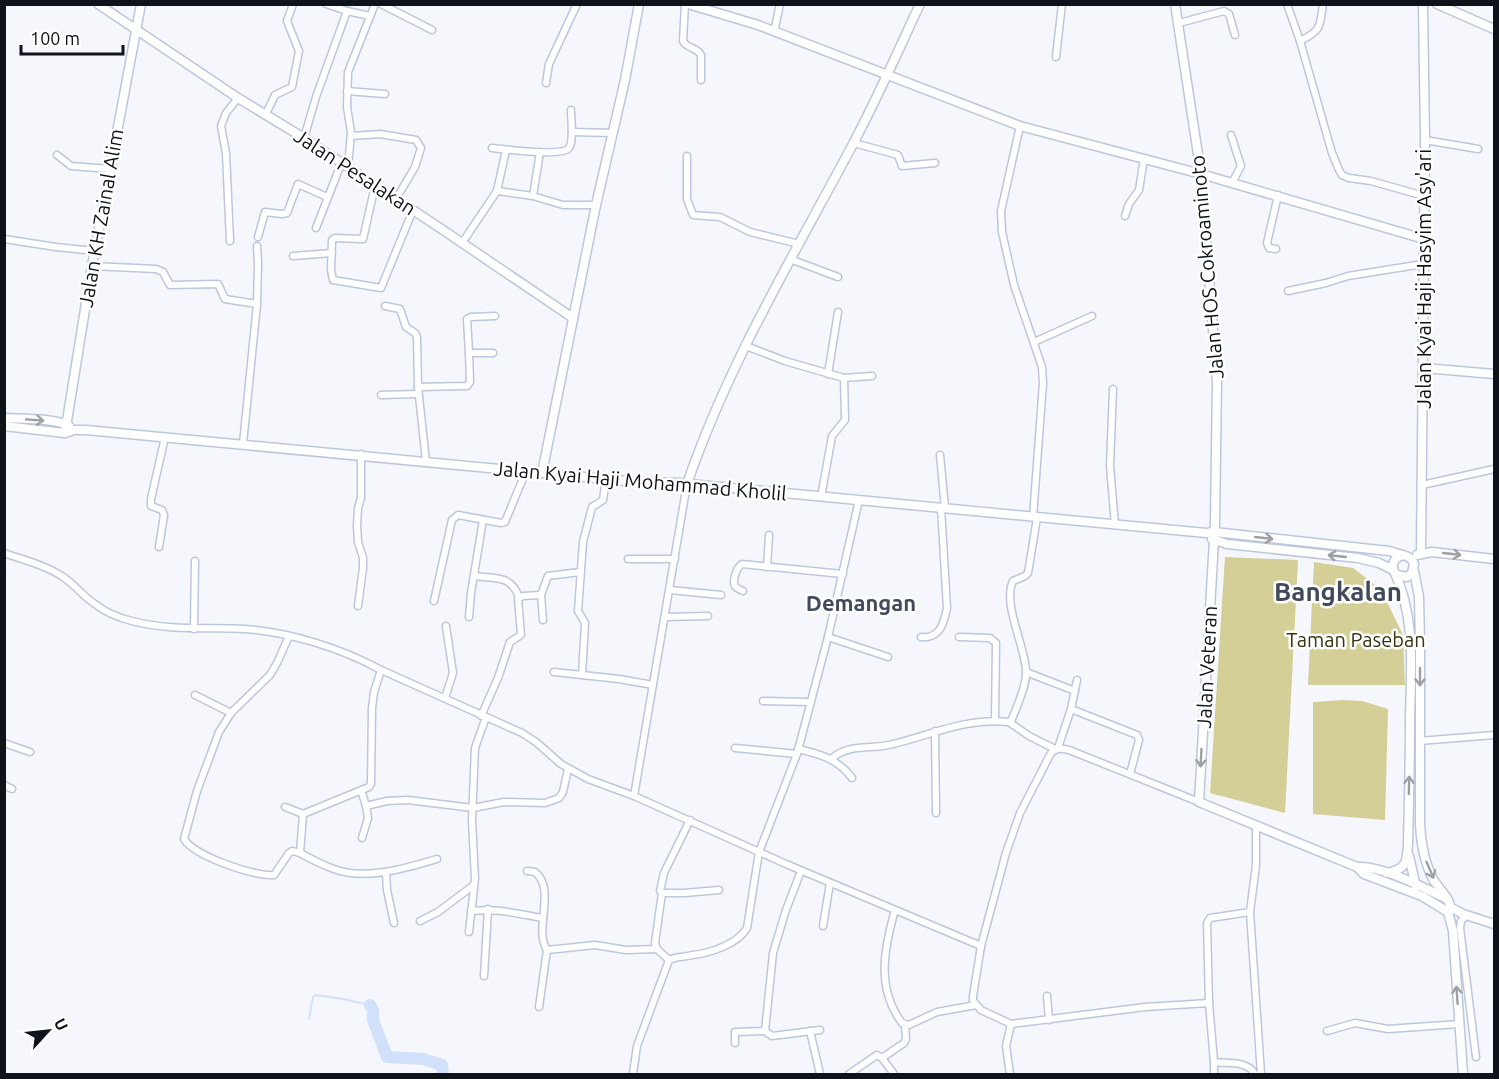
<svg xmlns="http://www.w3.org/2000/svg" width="1499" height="1079" viewBox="0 0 1499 1079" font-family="Ubuntu,sans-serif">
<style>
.green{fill:#d4ce97}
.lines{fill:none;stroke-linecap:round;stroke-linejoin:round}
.stream{stroke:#d1e0fb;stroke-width:2}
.river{stroke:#d1e0fb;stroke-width:12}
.street-casing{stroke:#bcc7dc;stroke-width:9}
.secondary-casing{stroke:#bcc7dc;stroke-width:11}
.street{stroke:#fff;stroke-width:6}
.secondary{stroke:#fff;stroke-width:8}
.oneway{stroke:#9fa0a3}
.labels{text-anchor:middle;stroke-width:5;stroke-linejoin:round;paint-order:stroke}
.street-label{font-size:20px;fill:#0e1219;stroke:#fff}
.park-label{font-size:20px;fill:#383411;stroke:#fff}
.quarter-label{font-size:22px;font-weight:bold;fill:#404a5b;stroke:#fff}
.district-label{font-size:26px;font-weight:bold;fill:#404a5b;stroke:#fff}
</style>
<rect width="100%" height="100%" fill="#f5f7fc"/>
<g class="green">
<path d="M1225 557 1298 560 1285 813 1210 793Z"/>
<path d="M1314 562 1353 568 1375 585 1387 602 1403 635 1405 685H1308Z"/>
<path d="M1343 700 1362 701 1388 709 1385 820 1313 814V702Z"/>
</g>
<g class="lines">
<path class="stream" d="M309 1019 313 997 316 995 343 999 370 1005"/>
<path class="river" d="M370 1005 373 1010V1020L387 1057 423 1059 442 1065 443 1074"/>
<defs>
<g id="street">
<path d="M326 4 347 11"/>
<path d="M381 4 432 30"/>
<path d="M685 4 683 41C687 49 697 47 701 55V80"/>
<path d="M1287 4 1300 41 1332 153 1339 170 1342 175 1349 178 1371 181 1424 196"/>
<path d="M1179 23 1224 11 1229 14 1235 35"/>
<path d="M774 32 780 4"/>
<path d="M1300 41C1321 31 1320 27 1323 4"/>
<path d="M1056 57 1062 4"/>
<path d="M546 83 549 64 577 4"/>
<path d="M347 91 385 94"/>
<path d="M266 114 275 95 292 87 299 51 287 21 293 4"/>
<path d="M1020 126 1001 211 1002 232 1014 285 1042 367 1043 383 1033 517"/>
<path d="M572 132 613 133"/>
<path d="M1231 135 1241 166 1232 183"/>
<path d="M351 136 380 134 416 140 421 148 415 167 396 199"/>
<path d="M304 138 316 97 347 11 370 16"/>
<path d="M1425 140 1478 149"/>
<path d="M854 143 898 155 902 166 935 163"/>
<path d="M492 148C503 149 563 157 569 148 574 141 571 119 571 110"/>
<path d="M57 155 71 166 110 169"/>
<path d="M687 156V199L693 215 720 217 750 232 799 244"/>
<path d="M348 168 351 132 347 107 348 72 375 4"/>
<path d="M375 186 363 239 335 238 332 240 331 270 333 280 381 288 413 210"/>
<path d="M497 191 506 150"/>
<path d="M533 196 540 152"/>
<path d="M1125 216 1129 204 1139 190 1144 159"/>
<path d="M316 228 341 164"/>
<path d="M258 237 265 212 282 214 287 213 298 184 327 197"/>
<path d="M4 239 56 247 95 251"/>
<path d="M230 241 226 153 221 126 226 113 238 98"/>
<path d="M462 243 497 191 533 196 563 205H596"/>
<path d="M1276 249 1269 248 1267 243 1278 195"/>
<path d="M293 256 332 253"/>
<path d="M790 259 838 277"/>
<path d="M92 266 156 269 163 272 170 285 218 284 225 299 257 304"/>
<path d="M1288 291 1326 283 1348 276 1423 264"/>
<path d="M385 306 400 309 406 327 415 333 417 337 418 387 426 461"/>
<path d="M1034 342 1092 316"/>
<path d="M746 346 785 361 844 378 845 420 832 436 821 497"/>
<path d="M469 353 467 319 471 317 495 316"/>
<path d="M828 374 838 312"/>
<path d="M844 378 872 376"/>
<path d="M418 387 467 386 470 382 469 353H493"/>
<path d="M1113 389 1110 466 1115 525"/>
<path d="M381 395 418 394"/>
<path d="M243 444 257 304 258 263 257 246"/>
<path d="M940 455 945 508"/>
<path d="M1422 485 1494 469"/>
<path d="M159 547 164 515 162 510 151 506V499L165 437"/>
<path d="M4 553C23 560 43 564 60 575 73 582 82 596 95 604 105 612 120 618 132 621 170 631 208 627 246 629 290 632 343 649 381 670L522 733 536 742 561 764 588 779 634 796 786 864 981 946"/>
<path d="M628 559H675"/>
<path d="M767 567 769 535"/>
<path d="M474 576C495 579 510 574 519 597"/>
<path d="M670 590 721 595"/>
<path d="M743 591C741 590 736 588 735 586 732 580 737 567 742 564L843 574"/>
<path d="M434 601 452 520 458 515 501 523 505 522 526 471"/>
<path d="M358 606 363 568V558L358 542 357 526 358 508 361 498V454"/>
<path d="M469 617 471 593 483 520"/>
<path d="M665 617 708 616"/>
<path d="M543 620 541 595 548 576 580 572"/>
<path d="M194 629 195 561"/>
<path d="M289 636 277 663 270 675 231 713 219 732 197 791 184 839C194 856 255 877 274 875L289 853 292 851 300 853 303 814"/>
<path d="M828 637 888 657"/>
<path d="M921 637C940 639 944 623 947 608L941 508"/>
<path d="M959 637 990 638 996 643 995 721"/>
<path d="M554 672 619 679 653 685"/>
<path d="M1026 672 1075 691"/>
<path d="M582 675 585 623 578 611 583 542 592 507 603 500 606 479"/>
<path d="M195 695 231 713"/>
<path d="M445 698 453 673 446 626"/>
<path d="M763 701 811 702"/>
<path d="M1071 709 1137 735 1139 740 1130 774"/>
<path d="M481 716 498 678 510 642 521 635 518 599 523 596 541 595"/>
<path d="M1009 722 1029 736 1055 749"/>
<path d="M935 731 936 813"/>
<path d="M1419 741 1494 735"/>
<path d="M4 743 30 752"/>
<path d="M735 748 797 754"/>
<path d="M1058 748 1071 709 1077 680"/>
<path d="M798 749C820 754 838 759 852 778"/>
<path d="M831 759C848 743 872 750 893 744 931 735 968 717 1008 722L1011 721C1016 709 1027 685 1026 672 1026 648 1002 604 1013 581L1025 576 1028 573 1037 518"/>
<path d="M4 785 12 789"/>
<path d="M361 790 366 806"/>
<path d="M634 796 687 484"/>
<path d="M1199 802 1069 750C1061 748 1057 748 1051 753L1020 813 1006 853 981 946 973 996V1001L981 1010 1011 1024 1145 1007 1209 1003 1214 1062C1229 1064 1246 1060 1255 1074"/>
<path d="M285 807 303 814 369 787 371 784 372 708 374 692 381 670"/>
<path d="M690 820 664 873 660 891 662 893H684L719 890"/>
<path d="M362 838 368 818 366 806 387 801 408 800 473 808 504 802 545 803 559 798 563 792 568 769"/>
<path d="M300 853C311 859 322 865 334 869 365 881 407 868 437 859"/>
<path d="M527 871 535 872C557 890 533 929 547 950L595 945 626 950 657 949"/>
<path d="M386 872 387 890 394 923"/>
<path d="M662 893 655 943 657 949 669 960"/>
<path d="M895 910C884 949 876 988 902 1023L909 1025 937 1012 976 1005"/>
<path d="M471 911C500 908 516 914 543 918"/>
<path d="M1250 912 1261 1074"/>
<path d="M1467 915 1461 921 1460 928 1476 1057"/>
<path d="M420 921 438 912 474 885"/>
<path d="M823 926 830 883"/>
<path d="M469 932 475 879 472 820 475 748 486 717"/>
<path d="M484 976 488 909"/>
<path d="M1047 996 1049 1020"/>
<path d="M1209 1003 1207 923 1210 918 1250 912 1256 865V826"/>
<path d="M539 1007 547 950"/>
<path d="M765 1031 772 1036 820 1030"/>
<path d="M810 1031 820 1074"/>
<path d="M1327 1031 1355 1023 1388 1029 1459 1024"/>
<path d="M735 1043V1032L765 1031 773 953 786 910 801 871"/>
<path d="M882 1058 904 1043 906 1039 905 1025"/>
<path d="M633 1074 637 1046 669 960C677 956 685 957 693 955 710 953 738 944 747 928L759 852 797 754 828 637 859 500"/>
<path d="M849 1074 877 1055 882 1058 894 1074"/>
<path d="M1010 1074 1006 1046 1011 1024"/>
<path d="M1214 1074V1062"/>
</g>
<g id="secondary">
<path d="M98 4 238 98 304 138 443 230 573 318"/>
<path d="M688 4 758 25 1020 126 1201 174 1424 239"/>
<path d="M1175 4 1201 174 1217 381 1215 522 1199 802 1357 867C1382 865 1424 888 1447 899"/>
<path d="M1437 4 1494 29"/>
<path d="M1424 368 1494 374"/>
<path d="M4 418C22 419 55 418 69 426"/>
<path d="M4 426 65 433 74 430H86L637 482 679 483 1206 533 1214 532 1389 551 1403 555"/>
<path d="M65 433 92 266 141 4"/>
<path d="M542 473 596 205 625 80 639 4"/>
<path d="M687 484C728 364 794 255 853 144 877 99 898 51 920 4"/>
<path d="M1212 539 1227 544 1358 558 1379 563 1393 570"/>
<path d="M1421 553 1425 140 1423 4"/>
<path d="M1417 555 1432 552 1494 559"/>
<path d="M1414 571 1419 597 1420 641V824C1421 843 1424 862 1433 879 1438 888 1450 898 1450 907L1463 914 1494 924"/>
<path d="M1409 856 1416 887"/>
<path d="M1357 867 1364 874 1422 896 1448 912 1453 931 1463 1074"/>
<path d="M1387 873C1407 869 1407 862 1408 843 1409 802 1410 761 1410 719 1411 669 1416 617 1394 571 1388 558 1407 548 1414 564L1412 573 1407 577 1397 575"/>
</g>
</defs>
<use href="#street" class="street-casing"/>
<use href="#secondary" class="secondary-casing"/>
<use href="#street" class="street"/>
<use href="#secondary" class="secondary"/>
</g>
<defs><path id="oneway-shaft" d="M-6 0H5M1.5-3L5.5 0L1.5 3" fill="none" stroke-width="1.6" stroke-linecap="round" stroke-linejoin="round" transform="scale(1.5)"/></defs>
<g class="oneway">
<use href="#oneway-shaft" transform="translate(35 420) rotate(4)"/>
<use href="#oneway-shaft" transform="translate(1264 538) rotate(6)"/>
<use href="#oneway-shaft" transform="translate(1452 554) rotate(6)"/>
<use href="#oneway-shaft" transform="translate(1337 556) rotate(-174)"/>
<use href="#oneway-shaft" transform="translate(1420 677) rotate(90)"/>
<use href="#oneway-shaft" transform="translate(1201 758) rotate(93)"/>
<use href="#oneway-shaft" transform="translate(1409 785) rotate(-89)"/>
<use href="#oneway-shaft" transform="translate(1430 870) rotate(67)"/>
<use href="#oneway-shaft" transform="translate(1457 995) rotate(-94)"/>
</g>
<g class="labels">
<g class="street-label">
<text transform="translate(355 172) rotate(33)" y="7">Jalan Pesalakan</text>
<text transform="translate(101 218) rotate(-80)" y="7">Jalan KH Zainal Alim</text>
<text transform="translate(1207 267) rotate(-95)" y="7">Jalan HOS Cokroaminoto</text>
<text transform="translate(1424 279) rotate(-90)" y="7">Jalan Kyai Haji Hasyim Asy'ari</text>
<text transform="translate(640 481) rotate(5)" y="7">Jalan Kyai Haji Mohammad Kholil</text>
<text transform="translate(1207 667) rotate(-87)" y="7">Jalan Veteran</text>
</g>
<g class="park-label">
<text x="1356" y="647">Taman Paseban</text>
</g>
<g class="quarter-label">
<text x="861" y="611">Demangan</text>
</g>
<g class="district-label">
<text x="1338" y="601">Bangkalan</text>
</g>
</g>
<rect width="1499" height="1079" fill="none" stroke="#0e1219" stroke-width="12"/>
<g transform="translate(48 1031) rotate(63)" stroke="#ffffff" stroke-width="4.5" paint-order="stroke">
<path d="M0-4.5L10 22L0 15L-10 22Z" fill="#0e1219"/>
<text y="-9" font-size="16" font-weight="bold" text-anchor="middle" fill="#0e1219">U</text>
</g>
<path d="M21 45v9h102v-9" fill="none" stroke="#0e1219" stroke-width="3"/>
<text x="30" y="45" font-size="18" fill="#0e1219" stroke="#ffffff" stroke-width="4.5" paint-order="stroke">100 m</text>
</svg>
